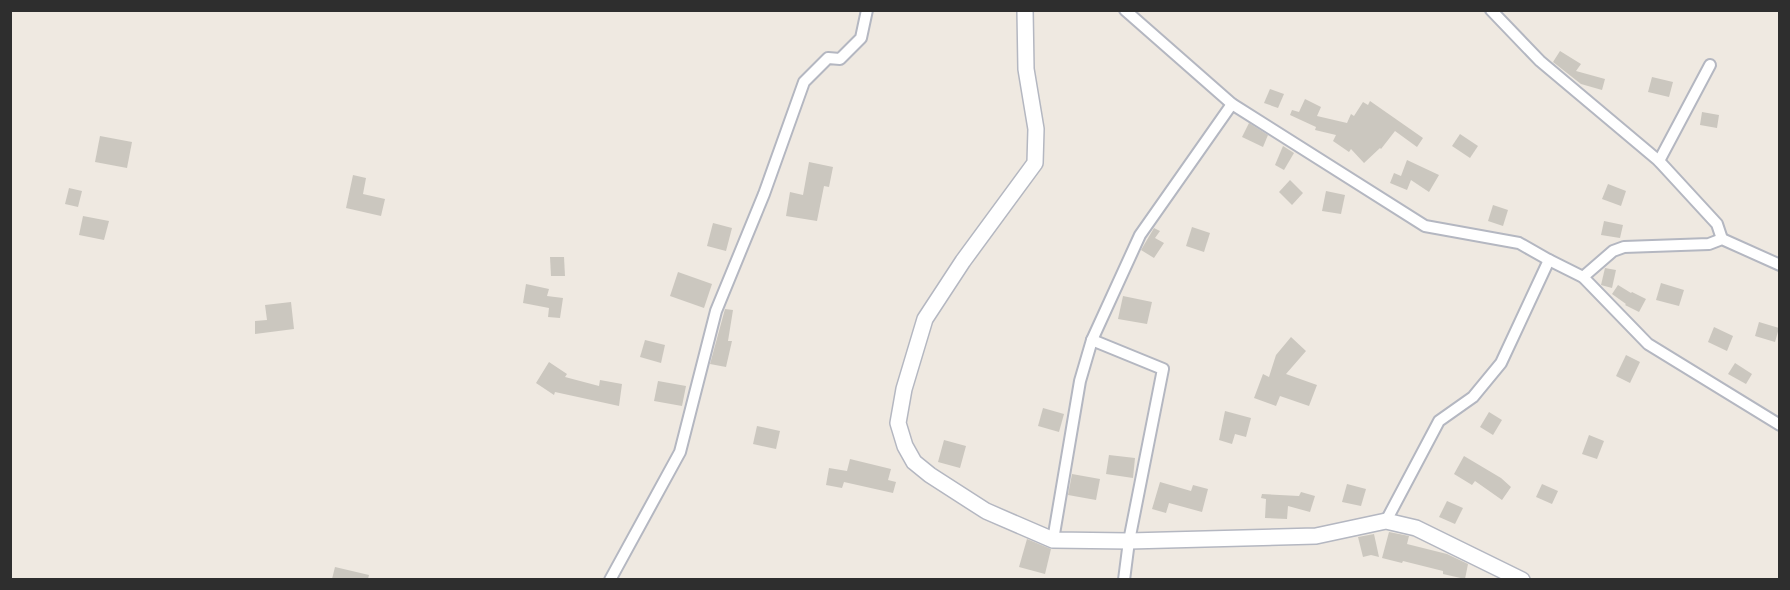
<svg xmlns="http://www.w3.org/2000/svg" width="1790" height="590" viewBox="0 0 1790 590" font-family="'Fira Sans',sans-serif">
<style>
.building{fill:#cbc7bf}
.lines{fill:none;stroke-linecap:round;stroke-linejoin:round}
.minor-casing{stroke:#b4b7c1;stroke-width:14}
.secondary-casing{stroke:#b4b7c1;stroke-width:18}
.minor{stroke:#fff;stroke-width:10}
.secondary{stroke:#fff;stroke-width:15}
</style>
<rect width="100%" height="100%" fill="#efe9e1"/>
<g class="building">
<path d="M1560 51 1581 64 1576 71 1605 79 1602 90 1581 84 1553 62Z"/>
<path d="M1652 77 1673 82 1669 97 1648 92Z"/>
<path d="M1270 89 1284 94 1278 108 1264 103Z"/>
<path d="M1305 99 1321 107 1317 116 1347 123 1351 114 1354 116 1363 102 1368 105 1370 101 1423 138 1417 147 1395 131 1381 149 1380 148 1364 163 1351 149 1349 152 1333 141 1336 135 1315 130 1316 127 1290 115 1292 110 1299 112Z"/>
<path d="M1702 112 1719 115 1717 128 1700 125Z"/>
<path d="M1249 123 1268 135 1263 147 1242 137Z"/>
<path d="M1460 134 1478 146 1470 158 1452 146Z"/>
<path d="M100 136 132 142 127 168 95 162Z"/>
<path d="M1283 146 1294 153 1284 170 1275 165Z"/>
<path d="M1407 160 1439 175 1429 192 1411 180 1407 190 1390 183 1394 173 1401 176Z"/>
<path d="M809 162 833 167 829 187 824 186 817 221 786 216 790 192 803 195Z"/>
<path d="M353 175 366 178 363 194 385 199 381 216 346 208Z"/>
<path d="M1290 180 1303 193 1292 205 1279 192Z"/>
<path d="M1608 184 1626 191 1621 206 1602 199Z"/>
<path d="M69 188 82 191 78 207 65 204Z"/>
<path d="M1326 191 1345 195 1341 214 1322 211Z"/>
<path d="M1493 205 1508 210 1503 226 1488 221Z"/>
<path d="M83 216 109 221 104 240 79 235Z"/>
<path d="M1604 221 1623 225 1620 238 1601 235Z"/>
<path d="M713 223 732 228 726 251 707 246Z"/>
<path d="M1192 227 1210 233 1204 252 1186 246Z"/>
<path d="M1154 228 1160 231 1155 238 1164 243 1154 258 1141 250Z"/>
<path d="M550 257H564L565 276H551Z"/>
<path d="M1605 268 1616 270 1612 288 1601 285Z"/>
<path d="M678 272 712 284 704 308 670 296Z"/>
<path d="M1661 283 1684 290 1679 306 1656 300Z"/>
<path d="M526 284 549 289 547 296 563 298 560 318 548 317 549 308 523 303Z"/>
<path d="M1618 285 1631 293 1632 292 1646 299 1639 312 1625 305 1626 304 1612 294Z"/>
<path d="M1123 296 1152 302 1147 324 1118 319Z"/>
<path d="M291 302 294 329 255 334V321L267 320 265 305Z"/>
<path d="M725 309 733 310 728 341H732L726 367 710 364Z"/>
<path d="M1759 322 1779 328 1775 342 1755 336Z"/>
<path d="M1714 327 1733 336 1727 351 1708 342Z"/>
<path d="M1291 337 1306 351 1286 374 1317 385 1309 406 1280 396 1276 406 1254 398 1263 374 1269 377 1276 355Z"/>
<path d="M645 340 665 345 661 363 640 357Z"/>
<path d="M1626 355 1640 362 1630 383 1616 376Z"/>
<path d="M549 362 567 374 565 377 599 386 600 380 622 384 619 406 555 392 554 395 536 383Z"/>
<path d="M1735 363 1752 374 1746 384 1728 374Z"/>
<path d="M658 381 686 386 682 406 654 401Z"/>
<path d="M1043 408 1064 414 1059 432 1038 426Z"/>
<path d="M1225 411 1251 418 1246 437 1235 434 1232 444 1219 440Z"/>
<path d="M1489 412 1502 420 1493 435 1480 427Z"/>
<path d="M757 426 780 431 776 449 753 444Z"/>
<path d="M1589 435 1604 441 1597 459 1582 454Z"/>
<path d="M944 440 966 446 960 468 938 462Z"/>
<path d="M1109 455 1135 458 1133 478 1106 474Z"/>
<path d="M1464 456 1501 478 1511 487 1502 500 1475 481 1472 485 1454 474Z"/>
<path d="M850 459 891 469 888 480 896 482 893 493 844 482 842 488 826 485 829 468 847 471Z"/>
<path d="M1072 474 1100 479 1096 500 1068 495Z"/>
<path d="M1160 482 1191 491 1193 485 1208 489 1202 512 1169 503 1166 513 1152 509Z"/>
<path d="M1347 484 1366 489 1361 506 1342 502Z"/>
<path d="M1542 484 1558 491 1552 504 1536 497Z"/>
<path d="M1301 492 1315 496 1310 512 1288 506 1287 519 1265 518 1266 499 1261 498 1262 494 1299 496Z"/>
<path d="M1447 501 1463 508 1455 524 1439 517Z"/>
<path d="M1389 532 1409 536 1407 544 1447 554 1468 564 1465 579 1443 574V571L1403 561 1402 563 1382 558Z"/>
<path d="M1374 534 1379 557 1371 555 1363 557 1358 537Z"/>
<path d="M1027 539 1051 549 1045 574 1019 567Z"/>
<path d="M335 567 369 575 368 579H332Z"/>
</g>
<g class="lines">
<defs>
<g id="minor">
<path d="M1125 10 1232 104 1425 226 1519 243 1549 260 1583 277 1648 344 1780 425"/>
<path d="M1491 10 1540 61 1659 161 1717 224 1722 239"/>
<path d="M1659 161 1710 65"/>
<path d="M1583 277 1613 251 1624 247 1709 244 1722 239 1780 265"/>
<path d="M1092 340 1163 369 1129 541 1124 580"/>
<path d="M1386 521 1439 421 1473 397 1501 363 1549 260"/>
<path d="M1053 540 1080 381 1092 340 1140 235 1232 104"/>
<path d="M610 580 680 452 716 311 764 194 804 82 828 58 840 59 861 38 867 10"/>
</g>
<path id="secondary" d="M1025 10 1026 69 1036 129 1035 163 963 261 925 319 904 389 898 423 905 446 914 462 930 475 986 511 1053 540 1129 541 1316 536 1386 521 1416 528 1522 580"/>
</defs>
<use href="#minor" class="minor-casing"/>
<use href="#secondary" class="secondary-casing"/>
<use href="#minor" class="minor"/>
<use href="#secondary" class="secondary"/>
</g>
<rect width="1790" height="590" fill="none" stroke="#2e2e2e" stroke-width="24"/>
</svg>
